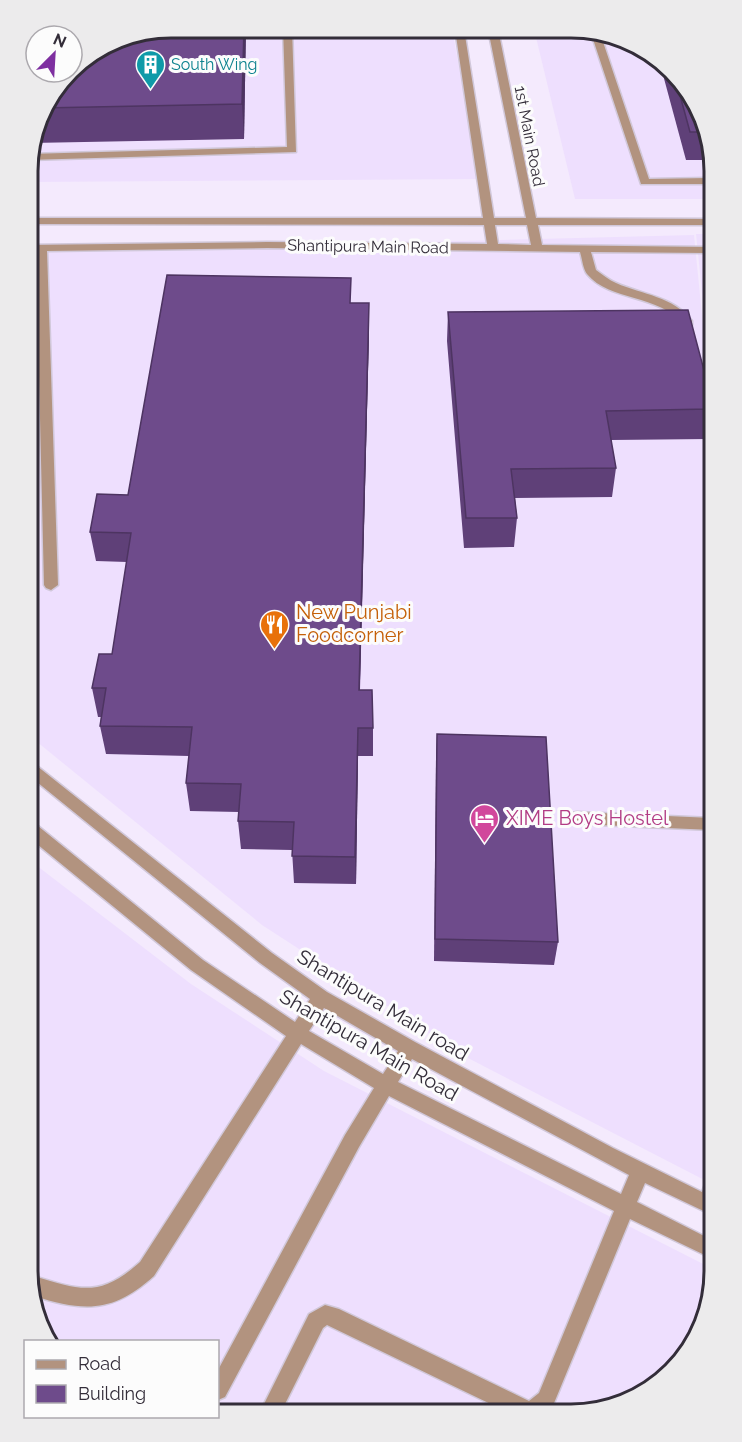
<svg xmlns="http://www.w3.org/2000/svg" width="742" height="1442" viewBox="0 0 742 1442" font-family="Raleway,sans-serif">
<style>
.built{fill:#eedffe}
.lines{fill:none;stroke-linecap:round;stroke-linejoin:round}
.minor-casing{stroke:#d1c8da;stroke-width:3}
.minor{fill:#b2937f;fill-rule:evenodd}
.wall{fill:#5f4078}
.shaded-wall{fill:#4d3461}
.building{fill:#6e4b8b;stroke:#4d3461;stroke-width:1.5}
.labels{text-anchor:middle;stroke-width:6;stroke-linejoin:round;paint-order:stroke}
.far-culture-label{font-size:16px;fill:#0d838f;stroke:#fcfcfc;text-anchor:start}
.far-street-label{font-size:16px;fill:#332d39;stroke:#fcfcfc}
.food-label{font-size:20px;fill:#c56008;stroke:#fcfcfc;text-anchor:start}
.hotel-label{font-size:20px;fill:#b23c85;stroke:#fcfcfc;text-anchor:start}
.street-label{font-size:20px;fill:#332d39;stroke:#fcfcfc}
.rim{fill:none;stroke:#332d39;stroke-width:3}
</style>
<rect width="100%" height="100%" fill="#f4eafd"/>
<g class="built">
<path d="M171 27 452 29 480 179 28 182V152L42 107 69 72Z"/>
<path d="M534 29 599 30 666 63 707 125 708 199H575Z"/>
<path d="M696 234H708L709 361Z"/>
<path d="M694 235 709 385 714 1185 466 1057 262 925 31 737 29 252Z"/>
<path d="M32 862 191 984 324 1071 715 1270V1281L685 1359 617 1407 218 1413V1342L51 1341 35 1317Z"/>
</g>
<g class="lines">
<defs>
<g id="minor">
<path d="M283 28H292L296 152 28 160V154L287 147Z"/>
<path d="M455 29H464L494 218H526L488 29H498L536 218 708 219V225H538L542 245 708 247V253L591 252 596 270C603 275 609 280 616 283 643 295 673 296 692 321V325H684C658 293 610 302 587 274 583 269 582 258 580 252L267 248 47 251 58 585 51 590 46 588 44 585 36 251H29V245L267 242 487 244 484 225 29 224V218H483ZM495 225H527L531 245 498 244Z"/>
<path d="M590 30H599L649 179 708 178V184H641Z"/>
<path d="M32 764 37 766 272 953 327 992 415 1042 613 1148 702 1192 707 1179 714 1176V1216L645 1183 637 1202 714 1241 715 1260 630 1219 552 1408 501 1409 327 1325 323 1328 281 1412H260L309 1314 325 1305 339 1309 529 1401 539 1393 614 1211 389 1096 359 1147 225 1397 218 1400V1370L345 1135 374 1088 301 1044 154 1276C113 1313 85 1312 34 1296V1276C82 1291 101 1297 140 1262L286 1036 191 970 32 840V825L38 826 203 960 295 1022 310 999 260 963 32 778ZM324 1008 398 1051 383 1074 309 1031ZM412 1059 629 1175 621 1194 398 1082Z"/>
<path d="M577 812 712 818V830L577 824 571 823 569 818 571 813Z"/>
</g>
</defs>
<use href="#minor" class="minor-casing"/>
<use href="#minor" class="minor"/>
</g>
<g class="wall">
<path d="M246 27 244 139 31 143 42 107Z"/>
<path d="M659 60 666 63 707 125 708 160H686Z"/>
<path d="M351 303 369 333 360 690 373 728V756H358L356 884 294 883 292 850 241 849 238 821 239 812 190 811 186 783 189 756 106 754 100 726 101 717H98L92 688 112 654 127 562 96 561 90 532 128 495Z"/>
<path d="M448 312 709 389V432L708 439 611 440 616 468 612 497 515 498 517 518 514 547 464 548 447 341Z"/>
<path d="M437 734 558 942 554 965 434 961 436 758Z"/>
</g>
<g class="shaded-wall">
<path d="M244 27H246L244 139 242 104Z"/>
<path d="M369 303V333L359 719V690Z"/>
<path d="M29 361 32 373 29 383Z"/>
<path d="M358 728V756L356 884 355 857Z"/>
</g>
<g class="building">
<path d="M171 27H244L242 104 42 108 69 72H72V68L76 63 116 38Z"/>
<path d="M675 77 707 125 708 132H690Z"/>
<path d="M167 275 351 278 350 303H369L359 690H372L373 728H358L355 857 292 856 294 822 238 821 241 784 186 783 192 727 100 726 106 688H92L99 654H112L131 533 90 532 97 494 128 495Z"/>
<path d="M688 310 709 389V409L606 411 616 468 511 469 517 518H466L448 312Z"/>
<path d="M437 734 546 737 558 942 435 939Z"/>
</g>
<defs>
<symbol id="building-pin" viewBox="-11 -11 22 30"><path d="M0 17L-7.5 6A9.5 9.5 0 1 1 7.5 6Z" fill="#0f9aa8" stroke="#fcfcfc"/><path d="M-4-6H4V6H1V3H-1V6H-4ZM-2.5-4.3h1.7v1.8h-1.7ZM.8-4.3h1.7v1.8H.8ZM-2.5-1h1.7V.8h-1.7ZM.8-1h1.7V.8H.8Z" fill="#fff"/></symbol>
<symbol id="restaurant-pin" viewBox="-11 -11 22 30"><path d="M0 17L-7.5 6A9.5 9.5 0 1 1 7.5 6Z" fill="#e8710a" stroke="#fcfcfc"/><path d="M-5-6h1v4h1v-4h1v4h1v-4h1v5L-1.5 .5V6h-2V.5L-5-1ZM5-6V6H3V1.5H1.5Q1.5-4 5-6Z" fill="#fff"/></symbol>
<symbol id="hotel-pin" viewBox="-11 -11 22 30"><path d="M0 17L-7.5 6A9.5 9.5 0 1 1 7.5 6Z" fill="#d1479c" stroke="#fcfcfc"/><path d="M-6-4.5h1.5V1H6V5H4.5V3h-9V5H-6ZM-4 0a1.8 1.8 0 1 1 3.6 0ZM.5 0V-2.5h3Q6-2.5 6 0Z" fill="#fff"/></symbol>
</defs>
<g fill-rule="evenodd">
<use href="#building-pin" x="134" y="48" width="33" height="45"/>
<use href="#restaurant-pin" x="258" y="608" width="33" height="45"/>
<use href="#hotel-pin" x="468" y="802" width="33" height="45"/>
</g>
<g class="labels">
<g class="far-culture-label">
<text x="171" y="70">South Wing</text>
</g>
<g class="far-street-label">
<text transform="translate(530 136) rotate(79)" y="6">1st Main Road</text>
<text transform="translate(368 246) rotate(1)" y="6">Shantipura Main Road</text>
</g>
<g class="food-label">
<text x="296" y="619">New Punjabi<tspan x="296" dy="23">Foodcorner</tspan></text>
</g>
<g class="hotel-label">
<text x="506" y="825">XIME Boys Hostel</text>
</g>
<g class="street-label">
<text transform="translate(383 1005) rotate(31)" y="7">Shantipura Main road</text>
<text transform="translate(369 1045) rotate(30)" y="7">Shantipura Main Road</text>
</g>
</g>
<path d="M0 0H742V1442H0ZM171 38H571A133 133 0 0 1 704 171V1271A133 133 0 0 1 571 1404H171A133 133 0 0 1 38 1271V171A133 133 0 0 1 171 38Z" fill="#ecebec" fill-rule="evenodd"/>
<path class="rim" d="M171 38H571A133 133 0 0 1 704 171V1271A133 133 0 0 1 571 1404H171A133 133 0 0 1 38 1271V171A133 133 0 0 1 171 38Z"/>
<rect x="24" y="1340" width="195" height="78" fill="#fcfcfc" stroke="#aca9ae" stroke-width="1.5"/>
<rect x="36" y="1360" width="30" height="9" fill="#b2937f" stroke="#aca9ae" stroke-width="1.5"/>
<text x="78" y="1370" font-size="18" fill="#332d39">Road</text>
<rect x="36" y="1385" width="30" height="18" fill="#6e4b8b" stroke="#aca9ae" stroke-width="1.5"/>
<text x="78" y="1400" font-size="18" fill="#332d39">Building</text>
<g transform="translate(54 54) rotate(24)"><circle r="28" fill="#fcfcfc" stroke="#aca9ae" stroke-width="1.5"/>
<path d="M0-4.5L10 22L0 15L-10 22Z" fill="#7e2fa0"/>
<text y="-9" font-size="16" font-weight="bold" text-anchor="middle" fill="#332d39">N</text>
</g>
</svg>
